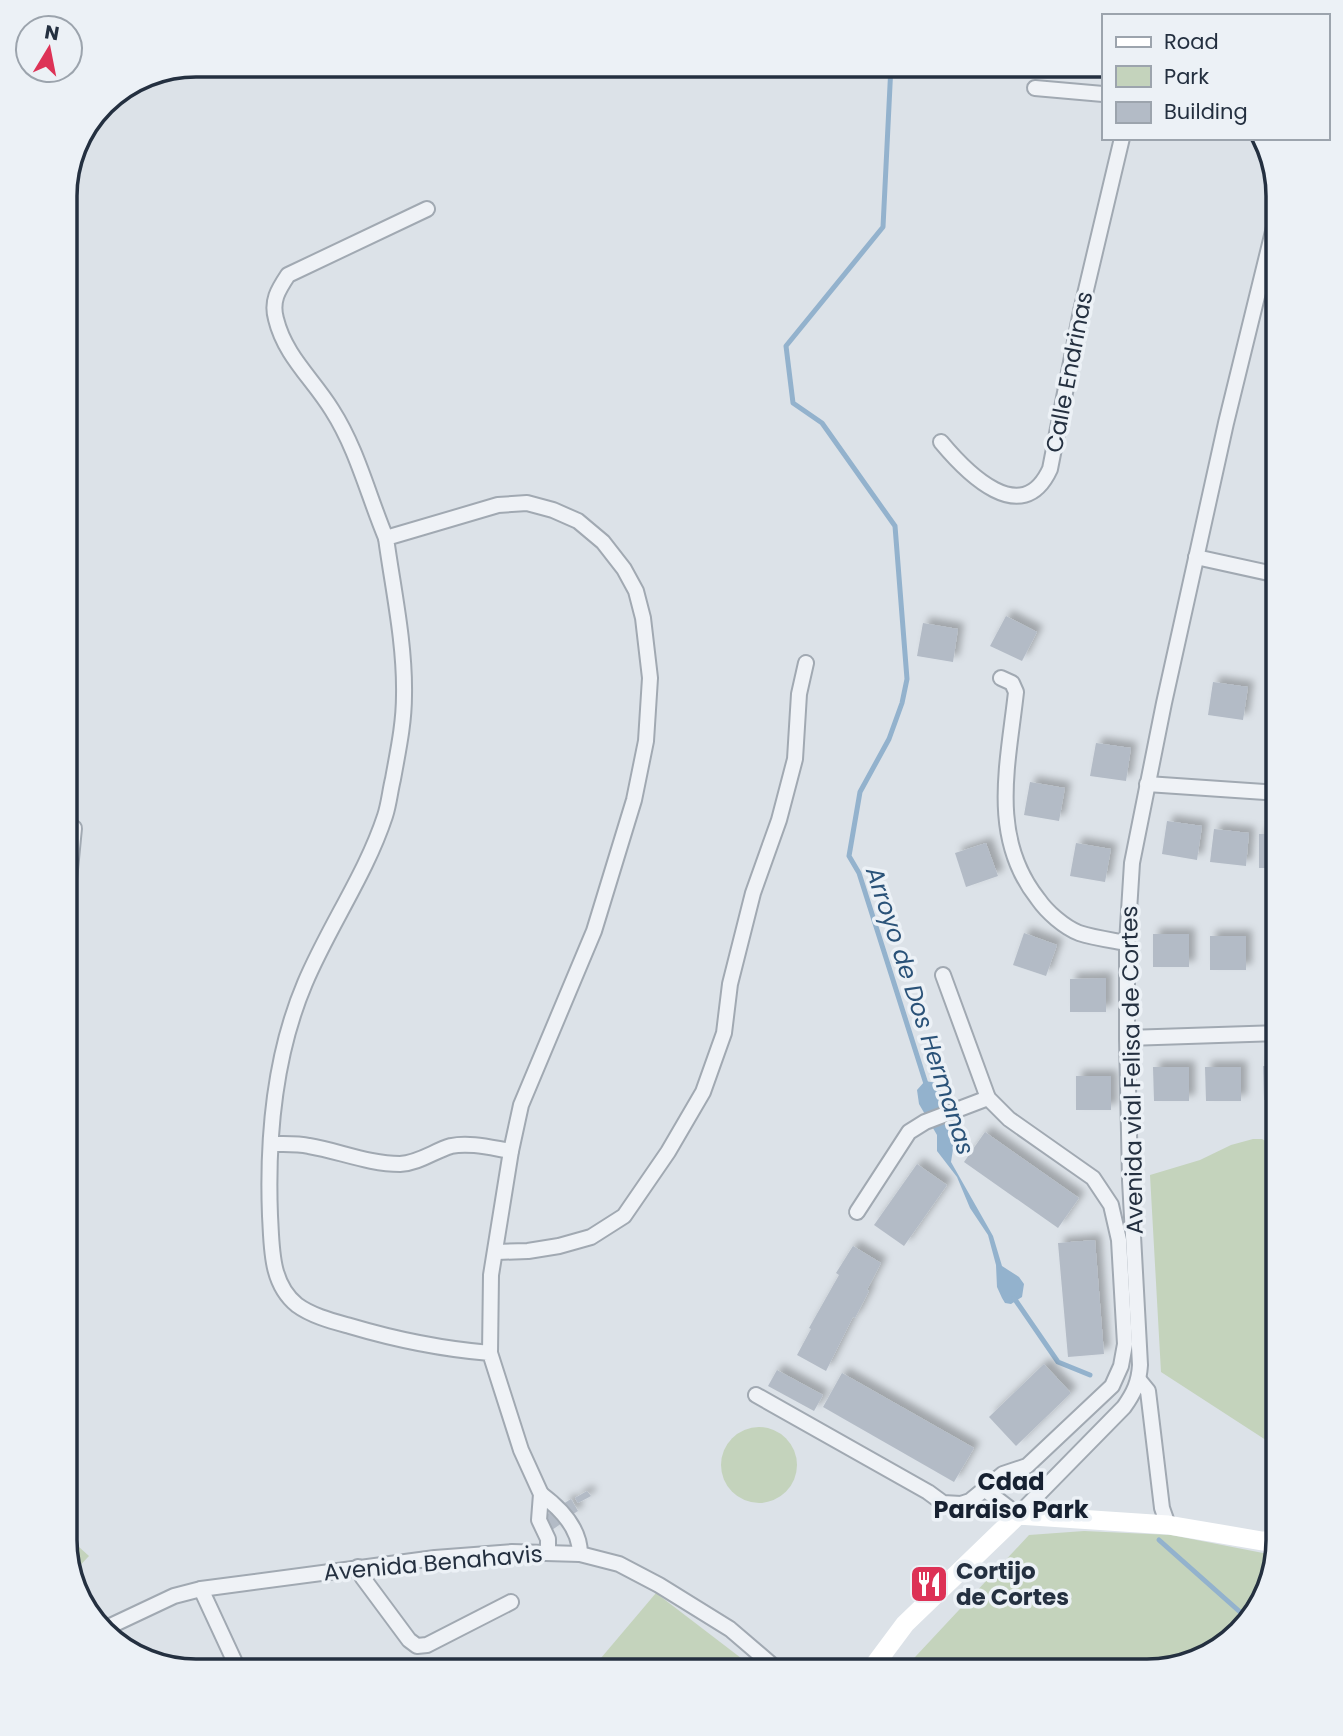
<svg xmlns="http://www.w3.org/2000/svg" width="1343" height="1736" viewBox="0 0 1343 1736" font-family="Poppins,sans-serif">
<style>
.green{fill:#c4d3bc}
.water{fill:#93b2cd}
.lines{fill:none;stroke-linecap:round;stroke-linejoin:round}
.stream{stroke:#93b2cd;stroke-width:5}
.building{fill:#b3bbc6;filter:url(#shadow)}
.street-casing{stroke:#a1a9b2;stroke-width:18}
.street{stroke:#eff2f6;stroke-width:14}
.secondary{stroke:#fff;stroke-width:19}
.labels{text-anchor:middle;stroke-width:7;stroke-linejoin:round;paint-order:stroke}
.street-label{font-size:23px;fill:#243040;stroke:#ecf1f6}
.poi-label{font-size:23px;font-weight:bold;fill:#243040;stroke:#ecf1f6;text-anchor:start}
.water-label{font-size:24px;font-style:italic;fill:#2a5278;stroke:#ecf1f6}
.neighbourhood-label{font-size:24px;font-weight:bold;fill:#172131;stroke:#ecf1f6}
.rim{fill:none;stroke:#243040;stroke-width:3.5}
</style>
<defs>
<filter id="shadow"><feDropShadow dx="6" dy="-6" stdDeviation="3.5" flood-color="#0004"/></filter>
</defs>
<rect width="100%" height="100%" fill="#dce2e8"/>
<g class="green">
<path d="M1253 1139H1262L1278 1148V1448L1161 1372 1150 1175 1200 1160 1231 1145Z"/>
<circle cx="759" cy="1465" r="38"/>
<path d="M1084 1531 1171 1535 1263 1553H1275L1261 1605 1220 1649 1148 1671H902L1029 1535Z"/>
<path d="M69 1538 89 1556 74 1572 65 1542Z"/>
<path d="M656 1593 758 1671H590Z"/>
</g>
<path class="water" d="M925 1081 937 1083 941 1089V1107L951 1130 959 1137 953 1149 951 1162 993 1236 1002 1266 1019 1277 1024 1284 1022 1297 1011 1304 1005 1303 1002 1298 997 1287 996 1265 988 1235 970 1208 957 1177 937 1151V1135L919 1104 917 1090Z"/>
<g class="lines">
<g class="stream">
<path d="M891 65 883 227 786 346 793 403 822 423 895 526 907 679 902 703 889 739 860 792 849 856 859 873 927 1087"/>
<path d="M1014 1298 1058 1362 1090 1375"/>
<path d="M1159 1540 1248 1619"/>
</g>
</g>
<g class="building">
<path d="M1006 616 1037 632 1022 661 990 646Z"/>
<path d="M923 623 958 629 953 662 917 656Z"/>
<path d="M1213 682 1248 687 1243 720 1208 715Z"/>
<path d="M1096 743 1131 748 1126 781 1090 776Z"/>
<path d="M1030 782 1065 788 1059 821 1024 815Z"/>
<path d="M1167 821 1202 826 1197 860 1162 854Z"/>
<path d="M1214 829 1249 833 1246 866 1210 862Z"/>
<rect x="1259" y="834" width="19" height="34"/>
<path d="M986 843 998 876 966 887 955 853Z"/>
<path d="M1076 843 1111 849 1105 882 1070 876Z"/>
<path d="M1024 933 1057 945 1046 976 1013 965Z"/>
<rect x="1153" y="934" width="36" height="33"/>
<rect x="1210" y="936" width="36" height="34"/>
<rect x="1270" y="940" width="8" height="33"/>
<path d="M1106 978V1012H1070V979Z"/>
<path d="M1263 1066H1278V1100H1264Z"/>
<path d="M1153 1067H1189V1101H1154Z"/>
<path d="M1205 1067H1241V1101H1206Z"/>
<rect x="1076" y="1076" width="35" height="34"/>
<path d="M985 1132 1079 1198 1058 1228 964 1162Z"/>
<path d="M917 1164 947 1185 904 1246 874 1225Z"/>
<path d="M1095 1240 1104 1354 1068 1357 1058 1243Z"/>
<path d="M853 1246 881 1263 867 1290 869 1291 855 1318 853 1317 826 1371 797 1355 811 1329 809 1328 839 1275 836 1273Z"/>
<path d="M1044 1364 1071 1393 1016 1446 989 1417Z"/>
<path d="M777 1370 823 1395 814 1411 768 1386Z"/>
<path d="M842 1373 974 1448 954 1482 823 1407Z"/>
<path d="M587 1491 591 1496 578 1503 575 1498Z"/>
<path d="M571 1499 578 1511 570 1516 563 1504Z"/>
<path d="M555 1510 562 1523 552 1530 544 1516Z"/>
</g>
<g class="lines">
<defs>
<g id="street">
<path d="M1035 88 1103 94"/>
<path d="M941 442C966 472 1022 530 1050 469L1081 311 1122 138"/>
<path d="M386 538C368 495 357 449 332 410 313 379 285 356 276 319 271 301 278 290 288 275L427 209"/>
<path d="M1196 557 1278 575"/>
<path d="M1001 678 1012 683 1016 692C1008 765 989 837 1038 899 1047 912 1064 927 1079 933 1094 938 1111 940 1127 943"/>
<path d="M1147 784 1278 793"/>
<path d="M65 921 74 828"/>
<path d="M1127 1038 1278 1033"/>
<path d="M271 1144C283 1144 297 1143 309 1146 339 1151 369 1164 400 1164 419 1163 434 1151 451 1146 470 1142 492 1148 511 1151"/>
<path d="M857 1212 909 1132 925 1122 988 1098"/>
<path d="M496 1252 528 1251 559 1246 591 1237 624 1216 668 1152 703 1092 724 1033 730 984 753 893 779 820 795 759 799 694 806 663"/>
<path d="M490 1353C442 1349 397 1340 350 1326 332 1321 312 1316 297 1305 270 1283 272 1247 270 1216 267 1138 274 1056 305 983 329 926 366 874 385 816 389 804 390 791 393 779 398 751 404 724 404 695 405 643 393 589 386 538L498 505 527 503 553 510 578 521 603 542 624 569 636 591 643 618 650 678 646 741 634 800 594 931 521 1105 511 1151 491 1275 490 1353 521 1450 541 1494 539 1520 548 1539V1552"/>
<path d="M1139 1380 1148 1391 1162 1508 1168 1525"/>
<path d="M756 1395 928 1492 943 1503 961 1504 970 1501 1003 1474 1027 1466 1112 1386 1121 1366 1125 1344 1119 1240 1111 1205 1093 1178 1009 1119 988 1098 943 975"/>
<path d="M984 1489 1018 1515 1124 1407C1134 1393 1139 1382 1140 1365L1130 1180 1127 1038V943L1132 863 1164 703 1226 423 1278 211"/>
<path d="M541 1494C560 1508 580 1529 580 1554"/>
<path d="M358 1567 363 1578 409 1640 417 1646 427 1645 511 1602"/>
<path d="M201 1589 239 1671"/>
<path d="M104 1629 174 1596 201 1589 435 1558 512 1552 580 1554 619 1564 659 1585 730 1629 779 1671"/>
</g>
</defs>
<use href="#street" class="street-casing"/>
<use href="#street" class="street"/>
<path class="secondary" d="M870 1671 905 1624 1018 1515 1168 1525 1262 1541H1278"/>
</g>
<defs>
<symbol id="restaurant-square" viewBox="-11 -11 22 22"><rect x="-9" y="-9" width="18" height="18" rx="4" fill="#dd3256" stroke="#ecf1f6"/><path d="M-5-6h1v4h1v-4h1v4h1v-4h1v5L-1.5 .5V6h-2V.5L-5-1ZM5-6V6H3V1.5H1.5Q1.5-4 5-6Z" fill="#fff"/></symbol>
</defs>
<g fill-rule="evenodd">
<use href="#restaurant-square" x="907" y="1562" width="44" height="44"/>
</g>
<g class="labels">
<g class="street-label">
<text transform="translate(1069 372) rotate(-79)" y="8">Calle Endrinas</text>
<text transform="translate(1132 1070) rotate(-91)" y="8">Avenida vial Felisa de Cortes</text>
<text transform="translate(433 1563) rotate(-5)" y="8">Avenida Benahavis</text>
</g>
<g class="poi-label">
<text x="956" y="1579">Cortijo<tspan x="956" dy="26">de Cortes</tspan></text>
</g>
<g class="water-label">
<text transform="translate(920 1011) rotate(72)" y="8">Arroyo de Dos Hermanas</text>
</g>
<g class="neighbourhood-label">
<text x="1011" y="1490">Cdad<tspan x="1011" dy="28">Paraiso Park</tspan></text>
</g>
</g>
<path d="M0 0H1343V1736H0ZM196 77H1147A119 119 0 0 1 1266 196V1540A119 119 0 0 1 1147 1659H196A119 119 0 0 1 77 1540V196A119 119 0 0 1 196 77Z" fill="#ecf1f6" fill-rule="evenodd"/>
<path class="rim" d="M196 77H1147A119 119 0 0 1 1266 196V1540A119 119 0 0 1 1147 1659H196A119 119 0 0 1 77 1540V196A119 119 0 0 1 196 77Z"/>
<rect x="1102" y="14" width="228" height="126" fill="#ecf1f6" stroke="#9ca4ad" stroke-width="2"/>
<rect x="1116" y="37" width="35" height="10" fill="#ffffff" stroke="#9ca4ad" stroke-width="2"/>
<text x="1164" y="49" font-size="21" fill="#243040">Road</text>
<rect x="1116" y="66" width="35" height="21" fill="#c4d3bc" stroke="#9ca4ad" stroke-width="2"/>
<text x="1164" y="84" font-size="21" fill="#243040">Park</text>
<rect x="1116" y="102" width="35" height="21" fill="#b3bbc6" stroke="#9ca4ad" stroke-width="2"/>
<text x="1164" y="119" font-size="21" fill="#243040">Building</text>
<g transform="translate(49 49) rotate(10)"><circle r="33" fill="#ecf1f6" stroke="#9ca4ad" stroke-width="2"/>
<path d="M0-5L12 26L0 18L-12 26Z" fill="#dd3256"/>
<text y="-10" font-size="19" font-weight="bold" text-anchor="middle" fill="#243040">N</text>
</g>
</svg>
